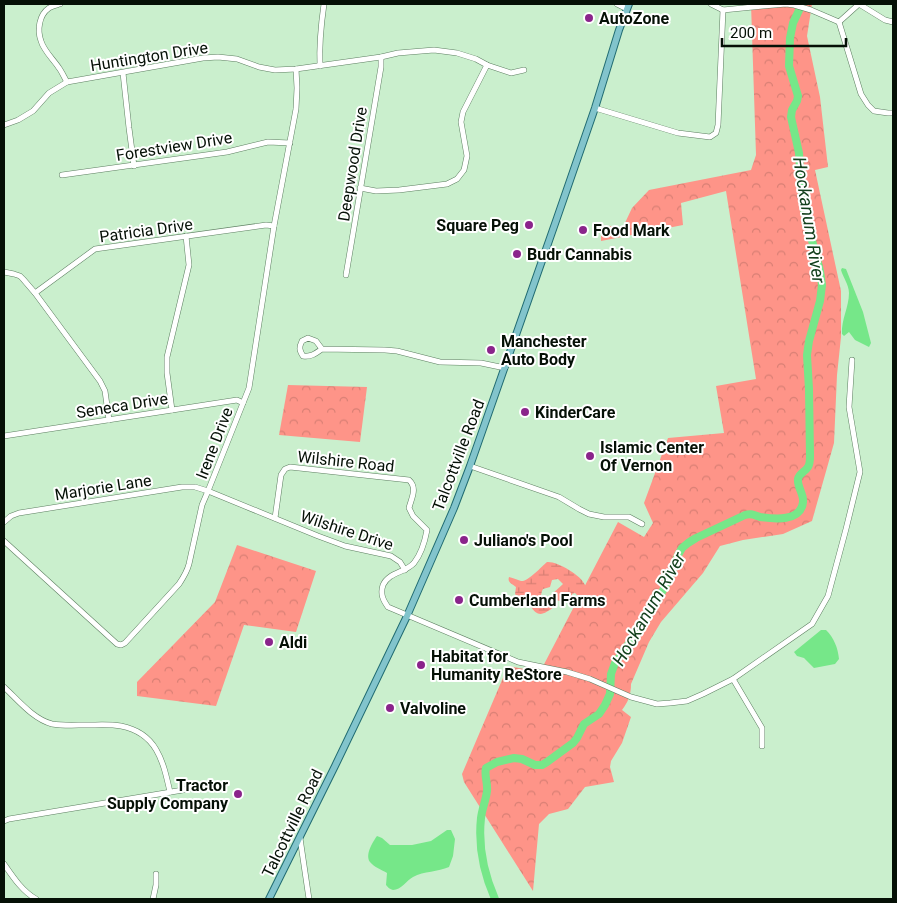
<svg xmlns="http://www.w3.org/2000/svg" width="897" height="903" viewBox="0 0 897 903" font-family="Roboto,sans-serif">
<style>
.forest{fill:url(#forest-crowns)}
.wetland{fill:url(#wetland-marsh)}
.water{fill:#76e789}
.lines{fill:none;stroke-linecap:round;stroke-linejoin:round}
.river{stroke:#76e789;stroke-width:8}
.minor-casing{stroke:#5d7f61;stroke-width:6}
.major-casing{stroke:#206b71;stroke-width:8}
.minor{stroke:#fff;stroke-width:5}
.major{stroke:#82c4cc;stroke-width:6}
.poi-dot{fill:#8a248b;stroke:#fff;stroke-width:2}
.labels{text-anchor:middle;stroke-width:4;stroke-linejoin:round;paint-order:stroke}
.poi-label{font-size:16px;font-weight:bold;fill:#051006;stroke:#fff;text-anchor:start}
.street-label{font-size:16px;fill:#051006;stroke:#fff}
.water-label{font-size:18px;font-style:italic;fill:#13401d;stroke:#fff}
</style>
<defs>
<pattern id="forest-crowns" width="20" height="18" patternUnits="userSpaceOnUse" patternTransform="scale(1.25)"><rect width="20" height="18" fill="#fe9488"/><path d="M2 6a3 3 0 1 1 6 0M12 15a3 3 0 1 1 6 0" fill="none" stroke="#d87f74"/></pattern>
<pattern id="wetland-marsh" width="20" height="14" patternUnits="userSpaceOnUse" patternTransform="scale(1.25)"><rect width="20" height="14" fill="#fe9488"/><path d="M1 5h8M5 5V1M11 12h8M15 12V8" fill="none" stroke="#d87f74"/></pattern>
</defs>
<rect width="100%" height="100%" fill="#caefcd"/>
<g class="forest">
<path d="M751 4H812L807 36 820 97 828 167 815 170 841 291V337L837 375 834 443 812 521 783 534 743 540 720 546 703 573 661 622 649 642 631 684C631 695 628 702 622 710L631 717 622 743 611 761 610 767 614 782 585 787 568 809 549 814 539 824 533 891 464 782 462 774 508 666 540 672 618 522 644 537 653 523 644 503 668 438 724 433 716 386 756 379 726 191 681 203 683 225 601 241V226H610L620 230 624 225 632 208 649 190 751 170 756 155Z"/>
<path d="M288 385 367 387 360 442 279 435Z"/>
<path d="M237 545 316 571 296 632 244 625 216 706 137 696V682L215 602Z"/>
</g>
<path class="wetland" d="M547 562C557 561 581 575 585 585 587 590 587 596 586 601L582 602 579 597 575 593 572 594 573 601 571 603 550 599V596L563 584 558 579 552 580 550 587 543 589 542 591 541 595 544 601 553 605 554 607C544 614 538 619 530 605L532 601 530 599 516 595 515 594 516 587C513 584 507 583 509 577 514 578 517 580 521 581 528 582 541 567 547 562Z"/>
<g class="water">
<path d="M842 268 846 269 863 312 871 343 869 347 855 340 849 332 844 336 842 334C841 320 849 307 849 293 849 285 843 277 841 270Z"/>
<path d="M821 630H826C834 638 838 648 839 659L835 664 814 668 804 658 797 656 794 652Z"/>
<path d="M447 830H451L455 839 453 856 449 867C438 872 424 871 413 877 407 880 401 890 393 890 389 889 388 887 386 885L387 873C382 870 374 867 370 862 365 855 372 843 377 836L382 838 390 845H412L431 841Z"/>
</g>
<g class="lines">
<path class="river" d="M495 899C484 874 478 846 481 818 482 809 486 800 487 791 488 783 484 776 486 768L497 762 514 758 522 759 535 765H542L547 762 573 743 577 738 584 724 599 714 605 705 610 694 611 674 615 663 641 626 661 594 670 577 678 555 682 548 688 543 696 538 745 515C751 513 754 515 760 517 774 519 801 522 803 502 804 494 797 487 798 479 799 473 805 472 808 467 810 464 810 459 810 456L809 389 807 355 809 341 820 301 822 285 820 271 804 210 801 186 799 153 791 117 792 110 797 101 798 96 789 66 790 38 793 23 802 4"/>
<defs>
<g id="minor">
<path d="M60 4C57 5 52 6 49 8 39 15 37 30 41 41 44 51 53 59 59 68 62 72 64 77 67 82"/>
<path d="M617 4 627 9"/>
<path d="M711 4 723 10 763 6 786 4 794 5 811 10 839 22"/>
<path d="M859 4 885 20 893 22"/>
<path d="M839 22 861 94 868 105 874 111 888 113H893"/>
<path d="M839 22 859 4"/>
<path d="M320 66C319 45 321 25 324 4"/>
<path d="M123 73 129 128 134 166"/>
<path d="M595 108 678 133 710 137 716 133 718 125 723 10"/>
<path d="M4 125 18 120 33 111 49 93 67 82 203 58 218 57 237 59 259 67 275 70 296 69 381 57 398 53 434 50 457 53 476 59 487 65 511 73 524 70"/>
<path d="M62 175 227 152 268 142 290 143"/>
<path d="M360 188 376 191 399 190 447 184 457 179 464 170 467 156 461 122 463 112 487 65"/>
<path d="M4 272 14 274 20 276 23 279 35 293 100 381 105 391 109 420"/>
<path d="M346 275 381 67V57"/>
<path d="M35 293 95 249 266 225 274 226"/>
<path d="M322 349 316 341 308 338 302 341C299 347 299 350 303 356 311 357 315 354 322 349L385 350 397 351 440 362 481 363 505 368"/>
<path d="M172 410 167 373V357L189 265 186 236"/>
<path d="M4 436 237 400 243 403"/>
<path d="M470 466 559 497 579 509 589 514 604 517H629L642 524"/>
<path d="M275 518 281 475 285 469 290 467 409 480C418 488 411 499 409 508L413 516 427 530C425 541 421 554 414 563 405 573 389 572 383 585 380 594 383 600 388 607L518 662 567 672 590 679 631 697 657 704 670 703 687 701 703 694 733 679 812 624 828 596 846 529 860 472 849 407 852 360"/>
<path d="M4 522 11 516 19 513 182 487H195L208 491 318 536 345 546 391 556 400 562 405 570"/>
<path d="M4 541 117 644 121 645 125 643 179 584C183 578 187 572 189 564L202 505 208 491 249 388 274 226 296 109 297 88 296 69"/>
<path d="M733 679 762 728V746"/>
<path d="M4 687C18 700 33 719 52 724 63 726 76 725 87 725 98 725 110 724 121 726 157 733 163 761 170 792"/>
<path d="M4 821 9 819 195 788"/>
<path d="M300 838 309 899"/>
<path d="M4 864C13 877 22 891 36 899"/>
<path d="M153 899 156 885V874"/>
</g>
<path id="major" d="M269 899 335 766 407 616 454 508 470 466 557 218 595 108 619 30 629 4"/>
</defs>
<use href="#minor" class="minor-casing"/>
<use href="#major" class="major-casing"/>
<use href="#minor" class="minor"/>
<use href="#major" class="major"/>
</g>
<g class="poi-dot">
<circle cx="589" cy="18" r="5"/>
<circle cx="529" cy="225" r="5"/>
<circle cx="583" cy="230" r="5"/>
<circle cx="517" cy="254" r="5"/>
<circle cx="491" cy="350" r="5"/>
<circle cx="525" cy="412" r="5"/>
<circle cx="590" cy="456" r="5"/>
<circle cx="464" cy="540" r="5"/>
<circle cx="459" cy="600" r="5"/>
<circle cx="269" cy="642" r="5"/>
<circle cx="421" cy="665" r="5"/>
<circle cx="390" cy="708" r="5"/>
<circle cx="238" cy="794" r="5"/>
</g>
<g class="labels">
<g class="poi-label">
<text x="599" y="24">AutoZone</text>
<text x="519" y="231" text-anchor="end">Square Peg</text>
<text x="593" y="236">Food Mark</text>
<text x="527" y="260">Budr Cannabis</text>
<text x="501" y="347">Manchester<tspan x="501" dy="18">Auto Body</tspan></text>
<text x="535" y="418">KinderCare</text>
<text x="600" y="453">Islamic Center<tspan x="600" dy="18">Of Vernon</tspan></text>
<text x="474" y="546">Juliano's Pool</text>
<text x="469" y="606">Cumberland Farms</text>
<text x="279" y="648">Aldi</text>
<text x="431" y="662">Habitat for<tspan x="431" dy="18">Humanity ReStore</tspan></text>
<text x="400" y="714">Valvoline</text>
<text x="228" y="791" text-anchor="end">Tractor<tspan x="228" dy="18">Supply Company</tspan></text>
</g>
<g class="street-label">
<text transform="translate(149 56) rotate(-9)" y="6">Huntington Drive</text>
<text transform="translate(174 146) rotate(-9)" y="6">Forestview Drive</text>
<text transform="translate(352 164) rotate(-81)" y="6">Deepwood Drive</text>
<text transform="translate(146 230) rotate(-8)" y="6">Patricia Drive</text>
<text transform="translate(122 405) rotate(-9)" y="6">Seneca Drive</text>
<text transform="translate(214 443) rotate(-69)" y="6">Irene Drive</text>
<text transform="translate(458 455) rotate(-69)" y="6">Talcottville Road</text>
<text transform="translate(346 461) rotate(6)" y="6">Wilshire Road</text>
<text transform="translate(103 487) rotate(-9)" y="6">Marjorie Lane</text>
<text transform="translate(347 530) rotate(18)" y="6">Wilshire Drive</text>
<text transform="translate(292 823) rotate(-64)" y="6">Talcottville Road</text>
</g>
<g class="water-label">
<text transform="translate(809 220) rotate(81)" y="6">Hockanum River</text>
<text transform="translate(649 609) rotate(-60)" y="6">Hockanum River</text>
</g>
</g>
<rect width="897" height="903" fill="none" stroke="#051006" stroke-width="10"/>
<path d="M722 38v8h124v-8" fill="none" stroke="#051006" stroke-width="2.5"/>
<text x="730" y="38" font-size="15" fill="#051006" stroke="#ffffff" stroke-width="4" paint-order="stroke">200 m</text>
</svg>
